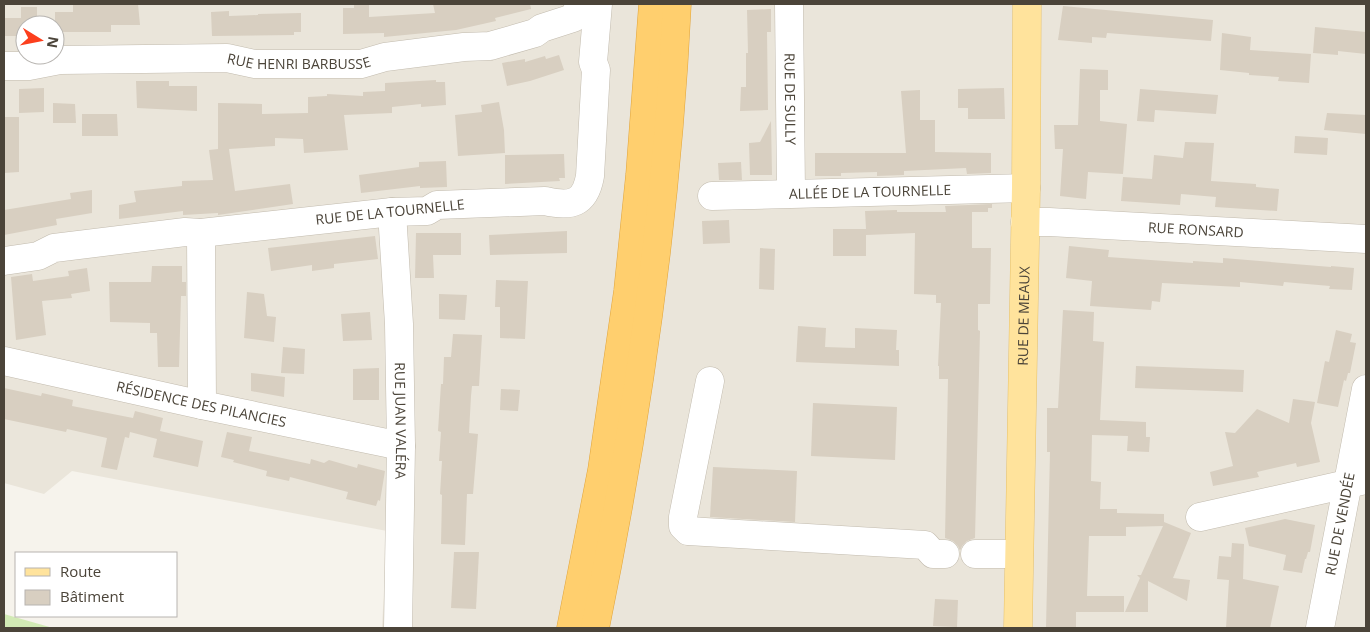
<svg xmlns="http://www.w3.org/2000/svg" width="1370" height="632" viewBox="0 0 1370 632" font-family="'Open Sans',sans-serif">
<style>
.residential{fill:#eae5da;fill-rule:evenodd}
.green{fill:#d2eab5}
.building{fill:#d8cfc1}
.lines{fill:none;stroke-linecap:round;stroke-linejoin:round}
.minor-casing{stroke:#c2bbae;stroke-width:29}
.major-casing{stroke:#e6c16a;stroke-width:29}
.highway-casing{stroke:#e0a43c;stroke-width:29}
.minor{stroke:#fff;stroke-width:28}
.major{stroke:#ffe39c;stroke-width:28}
.highway{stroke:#ffcf6e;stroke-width:28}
.labels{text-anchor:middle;stroke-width:4.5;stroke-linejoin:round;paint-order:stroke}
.street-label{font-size:14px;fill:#4b4439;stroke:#fff}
</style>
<rect width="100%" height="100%" fill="#f6f3ec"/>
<path class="residential" d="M4 4H1366V628H382L387 531 72 471 44 494 4 483ZM25 25H55V55H25Z"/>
<path class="green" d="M4 614 53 628H4Z"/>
<g class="building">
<path d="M73 4H138L140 25H111V32H55V12H73Z"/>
<path d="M354 4H369V17L435 13 433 4H530L531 9 495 18 496 21 456 30 384 37V33L343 34V8H354Z"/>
<path d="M1063 6 1213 20 1211 41 1107 33 1106 38 1092 37V43L1058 40Z"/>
<path d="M21 7H37V25H25V36H4V18H21Z"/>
<path d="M771 9V32H767L768 110 740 111 741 87H746V53H748L747 10Z"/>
<path d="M229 11V16L258 15V14L301 13V32H294V35L212 36 211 12Z"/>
<path d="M1315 27 1366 32V54L1338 51V55L1313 53Z"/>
<path d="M1222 33 1251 37 1250 50 1311 54 1309 83 1278 81 1279 77 1249 75V73L1220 70Z"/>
<path d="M559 55 564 70 530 81 507 86 502 63 525 59V62L545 56 546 59Z"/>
<path d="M1080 69 1108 70V90H1100V121L1127 124 1123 174 1088 172 1086 199 1060 196 1063 149H1055L1054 125H1078Z"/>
<path d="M436 80V82H445L446 105 421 107V104L392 107V113L344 115 348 150 304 153 303 139 275 138V146L229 149 235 191 290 184 293 204 218 215V213L183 215V211L119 219V205L136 202 134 191 182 186V181L213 180 209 150 218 149V103L262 104V114L308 113V97L327 96V94L363 96V92L385 91V83Z"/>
<path d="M136 81H169V86H197V111L137 108Z"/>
<path d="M44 88V112L19 113V89Z"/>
<path d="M1004 88 1005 119H968V108H958V89Z"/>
<path d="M1140 89 1218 95 1216 114 1155 110 1154 122 1137 121Z"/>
<path d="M920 90V120H935V152L991 153V173L967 174 966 168 904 171V175L877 176V172L841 173V176H815V153H906L901 91Z"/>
<path d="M499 102 504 130 505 153 458 156 455 115 482 112 481 105Z"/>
<path d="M53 103 75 104 76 123H53Z"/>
<path d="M1327 113 1366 115V134L1324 130Z"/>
<path d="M82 114H117L118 136H82Z"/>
<path d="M4 117H19V172L4 173Z"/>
<path d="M771 121 772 175H750L749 143 760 142Z"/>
<path d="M1295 136 1328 138 1327 155 1294 153Z"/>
<path d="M1185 142 1214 143 1211 181 1256 184V187L1279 189 1277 211 1215 207 1216 197 1181 194 1180 205 1121 201 1123 177 1152 179 1154 155 1183 158Z"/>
<path d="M564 154 565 178H559L560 181 505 184V155Z"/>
<path d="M446 161 447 187 420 188V186L361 193 359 175 419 167V162Z"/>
<path d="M741 162 742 180H719L718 163Z"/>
<path d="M92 190V213L56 219 57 225 4 235V210L71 199 70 193Z"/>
<path d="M992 204V208H988V212H972V248H991L990 304H978V330L980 331 975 538 967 541 962 546 960 551 958 546 953 541 945 538 948 379H939V366H938L941 303H936V295L914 294 915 233 866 235V256H833V229H866L865 211 897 210V212H946L945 206Z"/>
<path d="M729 220 730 243 703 244 702 221Z"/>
<path d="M567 231V253L490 255 489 235Z"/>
<path d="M416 233H461V255H433L434 278H415Z"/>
<path d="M375 236 378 259 334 264V268L312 271V265L271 271 268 248Z"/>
<path d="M1069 246 1109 250 1108 257 1193 263V261L1223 263V258L1331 267V266L1354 268 1352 290 1329 289 1330 286 1284 282 1283 286 1240 282V287L1162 283 1160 302 1152 301 1151 310 1090 306 1092 281 1066 278Z"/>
<path d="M760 248 775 249 774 290 759 289Z"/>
<path d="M152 266H182V282H186V296H181L179 367H158L157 333H150V323L110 322 109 282H151Z"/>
<path d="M87 268 90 291 71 294 72 298 42 301 46 335 16 340 11 277 32 274 33 281 69 276 68 271Z"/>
<path d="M496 280 528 281 525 339 500 338V307H495Z"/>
<path d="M247 292 264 294 267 316 276 317 274 342 244 338Z"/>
<path d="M439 294 467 295 465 320 439 319Z"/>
<path d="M1063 310 1094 312 1093 341 1104 342 1100 420 1146 422V437H1150L1149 452 1127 451 1128 436 1092 435 1091 481 1101 482 1100 509H1117V513L1164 514V524V522L1191 533 1173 578 1190 580 1187 601 1148 581V612H1125L1140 578 1137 575H1141L1163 526 1126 527V536H1089L1087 596H1124V612H1076V628H1046L1050 452H1047V408H1058Z"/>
<path d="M370 312 372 340 343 341 341 314Z"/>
<path d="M798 326 826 328 825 347 855 348V328L897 330 896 350H899V366L796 362Z"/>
<path d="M1336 330 1352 334 1350 342 1356 343 1350 373H1348L1346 381 1344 380 1338 407 1317 403 1325 361 1329 362Z"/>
<path d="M453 334 482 335 479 386H472L471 396 469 433 478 434 473 494H467L465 545 441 544 442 495 440 494 442 461H439L441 432 438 431 441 384H443L444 357H451Z"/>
<path d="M283 347 305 349 304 374 281 373Z"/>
<path d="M1136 366 1244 370 1243 392 1135 388Z"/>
<path d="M379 368V400H353V369Z"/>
<path d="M251 373 285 377 284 397 251 391Z"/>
<path d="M4 388 41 396 42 393 73 400 72 406 133 418 135 411 163 418 160 431 203 441 198 467 153 457 157 439 130 432 129 438 125 437 117 470 101 467 107 438 67 429 66 432 4 419Z"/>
<path d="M501 389 520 390 518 411 500 410Z"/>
<path d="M1293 399 1315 402 1311 423 1320 462 1297 467 1296 463 1257 472 1259 477 1213 486 1210 472 1233 466 1225 432 1235 433 1257 409 1289 423Z"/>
<path d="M813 403 897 407 895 460 811 456Z"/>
<path d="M227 432 252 437 249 451 310 464 311 459 324 463 329 460 357 468 358 464 385 471 380 501 378 500 376 506 346 499 348 492 290 477 289 481 266 476 267 471 233 462 234 460 221 457Z"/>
<path d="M713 467 797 471 795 522 710 517Z"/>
<path d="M1285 519 1315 525 1310 552H1308L1306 559H1305L1302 573 1283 570 1286 555 1249 546 1245 528Z"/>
<path d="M1232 543 1244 544 1243 579 1279 586 1270 628H1226L1229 580 1217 579 1219 556 1231 557Z"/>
<path d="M454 552H479L476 609 451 608Z"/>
<path d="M935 599 958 600 957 627 933 626Z"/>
</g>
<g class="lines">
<defs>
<g id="minor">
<path id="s1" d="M789 4 791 193"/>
<path id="s2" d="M4 66H29L60 60 227 58 255 64H361L385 57 464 47 490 46 535 33 542 28 573 18 581 4"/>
<path id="s3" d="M712 196 1026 188"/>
<path id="s4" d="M392 212 399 324 401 446 398 628"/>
<path id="s5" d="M1025 222H1049L1366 239"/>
<path d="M201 233 202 405"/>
<path d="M4 261 38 256 54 248 185 232 201 233 392 212 427 211 437 205 545 201C571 207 585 204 590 176L596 70 593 62 598 4"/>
<path id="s6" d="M4 361 202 405 401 446"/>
<path d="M710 381 683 517V526L688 531 925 545 933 554H945"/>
<path d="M1200 517 1365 480"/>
<path d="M975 554H1019"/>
<path id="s7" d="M1320 628 1366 389"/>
</g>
<g id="major">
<path id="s8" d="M1018 628 1026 188 1027 4"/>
</g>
<g id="highway">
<path d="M571 628 602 470 628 291 640 175 653 4"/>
<path d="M595 628C637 422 667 214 677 4"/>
</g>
</defs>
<use href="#minor" class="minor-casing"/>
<use href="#major" class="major-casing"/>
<use href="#highway" class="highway-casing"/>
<use href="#minor" class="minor"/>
<use href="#major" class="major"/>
<use href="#highway" class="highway"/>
</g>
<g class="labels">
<g class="street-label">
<text dy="5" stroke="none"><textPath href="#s2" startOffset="296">RUE HENRI BARBUSSE</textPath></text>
<text dy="5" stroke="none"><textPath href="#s1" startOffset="95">RUE DE SULLY</textPath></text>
<text dy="5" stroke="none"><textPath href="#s3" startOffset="158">ALLÉE DE LA TOURNELLE</textPath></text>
<text transform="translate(390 212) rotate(-6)" y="5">RUE DE LA TOURNELLE</text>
<text dy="5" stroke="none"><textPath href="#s5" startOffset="171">RUE RONSARD</textPath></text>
<text dy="5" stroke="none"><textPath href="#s8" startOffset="312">RUE DE MEAUX</textPath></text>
<text dy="5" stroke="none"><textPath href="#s6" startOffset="202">RÉSIDENCE DES PILANCIES</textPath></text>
<text dy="5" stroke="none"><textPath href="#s4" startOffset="209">RUE JUAN VALÉRA</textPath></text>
<text dy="5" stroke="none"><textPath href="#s7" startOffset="106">RUE DE VENDÉE</textPath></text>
</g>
</g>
<rect width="1370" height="632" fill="none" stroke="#4b4439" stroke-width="10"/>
<rect x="15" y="552" width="162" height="65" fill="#ffffff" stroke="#b7b4b0"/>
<rect x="25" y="568" width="25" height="8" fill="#ffe39c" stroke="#b7b4b0"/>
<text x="60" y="577" font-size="15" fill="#4b4439">Route</text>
<rect x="25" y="590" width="25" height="15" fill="#d8cfc1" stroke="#b7b4b0"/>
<text x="60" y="602" font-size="15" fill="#4b4439">Bâtiment</text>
<g transform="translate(40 40) rotate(100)"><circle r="24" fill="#ffffff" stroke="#b7b4b0"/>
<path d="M0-4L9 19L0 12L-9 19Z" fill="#fc3f1d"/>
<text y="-8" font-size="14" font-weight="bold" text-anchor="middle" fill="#4b4439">N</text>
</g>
</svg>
